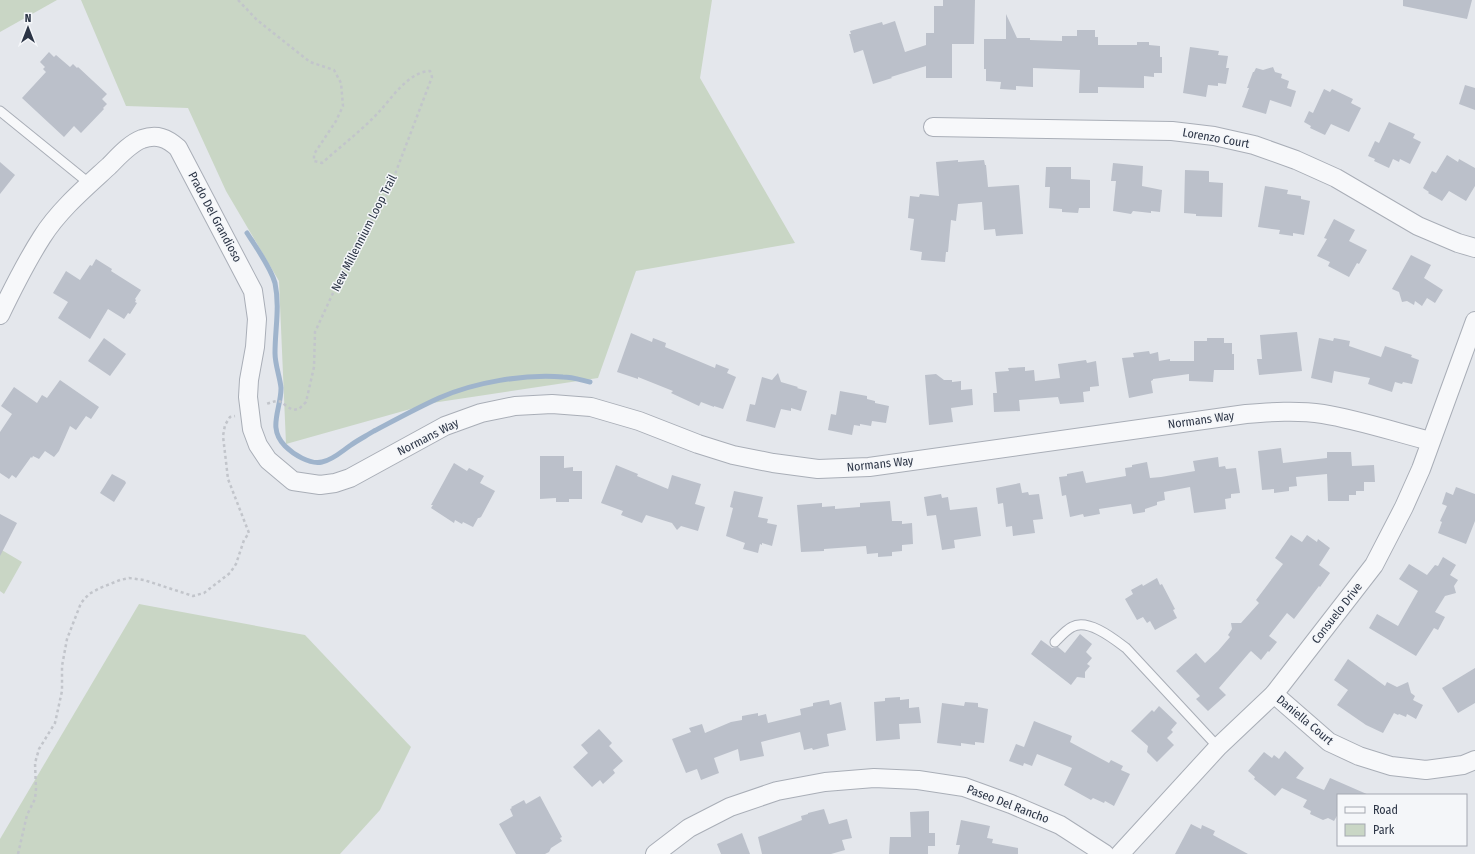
<svg xmlns="http://www.w3.org/2000/svg" width="1475" height="854" viewBox="0 0 1475 854" font-family="'Fira Sans Condensed',sans-serif">
<style>
.green{fill:#c9d6c5}
.lines{fill:none;stroke-linecap:round;stroke-linejoin:round}
.stream{stroke:#9fb4cc;stroke-width:5}
.building{fill:#bbc0ca}
.lane-casing{stroke:#a9aeb7;stroke-width:11}
.street-casing{stroke:#a9aeb7;stroke-width:20}
.path{stroke:#c2c5cb;stroke-width:2.5;stroke-dasharray:3 3;stroke-linecap:butt}
.lane{stroke:#f7f8fa;stroke-width:9}
.street{stroke:#f7f8fa;stroke-width:18}
.labels{text-anchor:middle;stroke-width:3;stroke-linejoin:round;paint-order:stroke}
.street-label{font-size:12px;fill:#2b3445;stroke:#f4f6f9}
</style>
<rect width="100%" height="100%" fill="#e4e7ec"/>
<g class="green">
<path d="M0 0H57L0 32Z"/>
<path d="M81 0H712L700 78 795 243 636 271 598 378 432 403 286 444 279 281 226 191 188 108 126 106Z"/>
<path d="M0 549 22 562 4 594 0 591Z"/>
<path d="M139 604 305 635 411 747 380 810 340 854H0V839Z"/>
</g>
<g class="lines">
<path class="stream" d="M247 233C256 247 271 268 275 283 280 307 275 329 275 353 275 365 280 377 281 388 281 410 267 428 285 446 293 454 310 465 322 462 333 460 342 451 351 445 358 440 366 436 374 431 395 420 417 408 439 398 475 382 524 374 563 377 572 377 581 380 590 382"/>
</g>
<g class="building">
<path d="M943 0H975L974 44H952V78H926V66L891 77 892 78 873 84 863 50 854 53 849 34H851L850 31 882 22 883 25 895 21 905 52 926 45V33H934V6H943Z"/>
<path d="M1403 0H1472L1467 19 1403 6Z"/>
<path d="M1006 14 1017 38H1030V40L1062 41V36H1077V30H1095V37H1098V45H1137V42H1149V45L1160 46V57H1162V73H1154V77L1144 76V88L1098 87V93H1079L1080 70 1033 68V87L1016 86V90L1000 89 1001 82 986 81V69H984V39H1006Z"/>
<path d="M1190 47 1219 51 1218 55 1228 56 1226 68H1229L1226 84 1218 83V86L1208 85 1206 97 1183 93Z"/>
<path d="M49 52 54 57 56 55 70 67 73 64 77 68 78 67 107 94 102 99 107 104 103 108 104 109 81 133 74 126 64 137 22 98 46 72 43 69 45 67 40 62Z"/>
<path d="M1273 67 1275 72 1282 74 1281 78 1289 81 1287 88 1296 91 1291 107 1270 100 1266 114 1242 107 1249 88H1247L1253 72H1254L1256 68 1263 70Z"/>
<path d="M1465 85 1475 88V110L1459 104Z"/>
<path d="M1324 89 1330 92 1332 89 1353 99 1351 103 1361 108 1349 132 1331 124 1325 135 1310 128 1311 126 1304 122 1309 111 1313 113Z"/>
<path d="M1389 122 1415 134 1413 138 1421 142 1410 164 1400 159 1399 162 1393 159 1389 168 1374 161 1375 159 1368 156 1375 141 1379 143Z"/>
<path d="M1447 155 1458 162 1459 159 1475 168V186L1466 201 1449 191 1442 201 1428 193 1429 192 1423 188 1432 171 1436 173Z"/>
<path d="M958 160V162L984 160 985 165H986L988 187 1019 185 1023 234 996 236 995 229 984 230 982 202 958 204 956 221 951 220 948 252H946L945 262 921 260 922 252 910 250 914 219 908 218 910 196 919 197 920 194 939 196 936 162Z"/>
<path d="M0 162 15 175 0 194Z"/>
<path d="M1113 163 1143 166 1142 186 1162 190 1160 212 1151 211V213L1133 211 1131 214 1113 211 1116 181H1111Z"/>
<path d="M1046 167H1071V179L1090 180V208H1079L1078 213 1062 212V209L1049 208 1050 187H1045Z"/>
<path d="M1185 170 1209 171V182L1223 183 1222 217 1196 216V214L1184 213Z"/>
<path d="M1265 186 1288 190 1287 194 1301 196V199L1310 201 1304 235 1293 233V236L1279 234 1280 230 1258 227Z"/>
<path d="M1334 219 1355 230 1349 241 1367 250 1359 264 1357 263 1349 277 1328 266 1330 262 1317 256 1327 239 1324 238Z"/>
<path d="M1411 255 1431 265 1424 278 1443 290 1435 303 1427 298 1422 306 1415 301 1414 305 1407 301 1402 302 1399 292 1392 289Z"/>
<path d="M96 259 112 269 111 271 141 290 135 299 136 300 135 302 137 303 130 314 128 313 124 319 108 309 90 339 58 318 68 302 53 293 66 271 80 280 90 265 92 266Z"/>
<path d="M1297 332 1302 371 1259 375 1257 359H1262L1260 335Z"/>
<path d="M631 333 652 342 653 338 666 343 665 347 715 368 716 364 729 369 727 373 736 377 723 409 714 406V407L701 402 699 406 671 393 673 391 638 377V379L617 372Z"/>
<path d="M104 338 126 354 110 376 88 361Z"/>
<path d="M1207 338H1224V343H1232V354H1234V370H1214L1213 382 1189 381V374L1153 379V380L1151 381 1153 393 1129 398 1122 358 1134 357 1133 353 1149 351 1150 354 1158 352 1159 361 1170 359V361H1194V341H1207Z"/>
<path d="M1319 338 1333 341 1334 338 1350 341 1349 346 1381 357 1385 346 1412 355 1411 357 1419 360 1412 384 1403 382 1402 384 1395 382 1392 392 1368 384 1370 378 1334 371 1332 383 1311 378Z"/>
<path d="M1086 360 1087 363 1096 361 1099 386 1090 387V391L1083 392 1084 402 1060 404 1058 397 1019 400 1020 411 994 412 993 393H997L995 372 1009 371 1008 368 1025 367V371L1034 370 1035 381 1060 378 1058 364Z"/>
<path d="M778 373 781 382 798 387 797 388 807 391 801 411 791 408V411L781 409 775 428 746 421 750 404 755 405 762 377 772 380Z"/>
<path d="M936 374 944 380H952V382L961 381V390L972 389 973 405 951 408 953 422 929 425 925 375Z"/>
<path d="M60 380 99 407 91 419 86 416 76 430 70 426 59 451 54 457 45 451 39 459 33 456 32 458 31 457 16 478 12 475 9 479 0 473V432L12 414 1 406 14 387 37 403 42 395 47 398Z"/>
<path d="M840 391 867 396V399L875 401V403L889 406 886 423 872 421 871 426 860 424V426L854 425 852 435 828 430 831 414 836 415Z"/>
<path d="M1281 448 1283 463 1327 458V452H1351L1352 466 1374 465 1375 482H1364V491H1356V495H1349V501H1328L1327 474 1296 477 1297 486 1289 487V491L1274 493V489L1262 490 1258 451Z"/>
<path d="M540 456H564V468L573 467V471H582V499H569V502H556V498L540 499Z"/>
<path d="M1218 457 1219 467 1225 466 1226 469 1236 468 1240 493 1231 494V498L1225 499 1226 509 1194 513 1190 487 1164 492 1165 500 1157 502V505L1145 509V512L1133 514 1131 504 1099 509 1100 514 1084 517 1083 514 1070 517 1066 495 1062 496 1059 477 1067 476V474L1083 471 1086 483 1126 476 1125 468 1132 467V465L1147 462 1150 478 1161 477 1195 471 1193 461Z"/>
<path d="M454 463 467 471 469 468 484 476 480 483 495 491 481 517 479 518H478L473 527 463 522 462 524 455 520 454 523 431 508 433 505H431Z"/>
<path d="M616 465 638 474 637 476 668 489 672 475 701 484 695 504 705 507 698 531 681 526 677 530 672 523 646 515 642 523 621 515 623 511 601 503Z"/>
<path d="M112 474 125 481 126 483 114 502 100 493Z"/>
<path d="M1020 483 1022 493 1028 492 1029 495 1039 494 1043 519 1033 520 1035 533 1013 536 1012 526 1006 527 1003 503 998 504 996 488Z"/>
<path d="M1456 487 1475 494V521L1466 544 1438 533 1442 522 1440 521 1447 506 1442 504 1446 492 1453 495Z"/>
<path d="M734 491 763 497 758 517 768 519 767 523 777 525 772 546 762 543V545L760 544 758 553 743 549 745 543 726 536 733 508 730 507Z"/>
<path d="M941 494 942 498 948 497 950 510 977 507 981 536 954 540 955 548 942 550 936 515 927 516 924 497Z"/>
<path d="M890 501 892 521H902V524L912 523 913 544 902 545V551L892 552V556L878 557V553L867 554 866 546 824 549V551L801 552 797 505 822 503V507L835 506V509L860 507V503Z"/>
<path d="M0 514 17 523 0 556Z"/>
<path d="M1291 535 1302 542 1307 535 1317 542 1318 539 1330 548 1319 565 1330 573 1320 587 1319 586 1294 619 1287 613 1269 636 1277 642 1269 652 1268 651 1261 660 1251 651 1249 653 1219 688 1226 695 1208 711 1196 699 1200 696 1176 671 1196 653 1205 663 1218 651 1230 637 1228 635 1232 629 1231 623H1241L1259 603 1256 600 1283 564 1275 558Z"/>
<path d="M1443 557 1456 565 1450 575 1458 580 1454 586 1456 593 1445 596 1435 612 1445 617 1438 630 1434 628 1416 656 1369 628 1377 614 1398 626 1418 591 1399 579 1409 564 1427 575 1435 565 1438 566Z"/>
<path d="M1157 578 1160 585 1162 584 1175 609 1173 610 1177 618 1155 630 1150 621 1147 623 1143 617 1137 620 1125 599 1133 594 1131 590 1142 584 1143 586Z"/>
<path d="M1080 634 1092 644 1086 652 1092 658 1087 664 1090 666 1085 672V678L1077 677 1071 685 1031 654 1041 640 1052 648 1058 647 1065 653Z"/>
<path d="M1348 659 1385 686 1387 682 1397 687 1408 682 1411 693 1415 696 1413 700 1423 705 1416 719 1407 714 1406 717 1399 714 1398 715 1394 713 1383 733 1366 725 1337 705 1348 690 1334 680Z"/>
<path d="M1475 668V703L1458 713 1442 688Z"/>
<path d="M900 697V700L909 699V708L919 707 921 723 899 724 900 739 876 741 874 702 885 701V698Z"/>
<path d="M829 700 830 705 841 702 846 730 827 734 829 746 813 750 812 748 804 750 800 732 761 742 764 756 740 761 738 749 714 758 719 773 701 780 697 769 686 773 672 739 691 732 689 728 702 724 705 733 731 722 742 720V716L758 713V716L766 714 768 723 801 715 800 709 813 706V703Z"/>
<path d="M965 702 978 703V707L988 709 984 743 975 742V745L961 743V746L937 743 942 703 964 706Z"/>
<path d="M1159 706 1177 723 1171 730 1173 732 1167 738 1174 745 1157 762 1147 752 1148 746 1131 731 1152 710 1154 712Z"/>
<path d="M1034 721 1072 736 1070 742 1109 763 1111 760 1123 766 1121 770 1130 774 1114 806 1105 801 1104 803 1093 798 1091 800 1064 785 1072 768 1037 754 1032 766 1024 763 1023 766 1009 761 1016 744 1024 747Z"/>
<path d="M599 729 612 743 609 746 623 761 613 770 615 773 603 784 600 780 592 787 573 767 588 753 581 745Z"/>
<path d="M1285 751 1304 768 1296 778 1324 790 1330 778 1369 795H1338V814L1334 821 1328 818 1323 820 1310 814 1311 811 1303 807 1307 800 1282 788 1275 796 1254 779 1255 777 1248 771 1264 752 1272 758 1274 755 1279 759Z"/>
<path d="M540 796 562 837 560 838 562 841 551 848 549 852 545 854H516L499 824 513 816 510 809 512 808 511 807 524 800 526 804Z"/>
<path d="M824 809 829 824 847 819 852 838 842 840 845 850 831 854H762L758 837 802 820 801 816 808 814V813Z"/>
<path d="M929 811V833H935V846H928V854H889L890 837H911L910 812Z"/>
<path d="M961 820 990 826 987 838 993 839 992 843 1018 848V854H958L960 845H956Z"/>
<path d="M1191 824 1201 829 1202 825 1215 831 1213 835 1248 854H1175Z"/>
<path d="M742 833 750 854H721L717 844Z"/>
</g>
<g class="lines">
<defs>
<g id="lane">
<path d="M0 111 90 184"/>
<path d="M1055 642C1060 637 1066 630 1072 627 1088 618 1114 639 1126 648L1218 747"/>
</g>
<g id="street">
<path d="M933 127 1172 131 1214 136 1254 145 1296 160 1336 178 1418 226 1458 243 1475 248"/>
<path d="M0 315C13 288 26 262 42 237 59 210 85 188 109 166 118 157 129 144 142 139 157 134 167 138 178 148L253 291 257 319 255 347 249 380 248 397 252 429 258 445 268 460 293 481 320 485 335 483 350 478 445 426 481 413 515 406 552 404 591 407 639 421 698 444 733 455 773 463 818 469 869 467 1246 414C1271 412 1297 410 1323 414 1359 420 1395 432 1430 441"/>
<path d="M1274 694 1329 742 1359 756 1391 766 1426 770 1463 765 1475 760"/>
<path d="M655 854 689 828 730 807 777 791 825 782 874 778 918 780 964 787 1011 804 1060 825 1105 854"/>
<path d="M1120 854 1218 747 1274 694 1374 565 1404 507 1421 469 1475 321"/>
</g>
</defs>
<use href="#lane" class="lane-casing"/>
<use href="#street" class="street-casing"/>
<g class="path">
<path d="M238 0 257 20 310 62 334 70 341 83 343 106 336 121 314 154V161L322 163C341 146 361 131 378 113 392 98 408 72 430 71L432 77 389 190 352 252 315 332 314 367 309 389 306 402 299 409 293 410C278 402 284 398 266 404"/>
<path d="M18 854 27 815 35 799 36 789 35 763 39 749 55 723 62 691V666L67 639 81 603 89 594 100 588 120 580 129 578 144 580 193 596 204 593 230 573 236 564 244 540 249 533 228 479 223 436 225 425 230 417 235 416"/>
</g>
<use href="#lane" class="lane"/>
<use href="#street" class="street"/>
</g>
<g class="labels">
<g class="street-label">
<text transform="translate(1216 138) rotate(10)" y="4">Lorenzo Court</text>
<text transform="translate(215 217) rotate(62)" y="4">Prado Del Grandioso</text>
<text transform="translate(364 233) rotate(-63)" y="4">New Millennium Loop Trail</text>
<text transform="translate(1201 420) rotate(-8)" y="4">Normans Way</text>
<text transform="translate(428 437) rotate(-27)" y="4">Normans Way</text>
<text transform="translate(880 464) rotate(-6)" y="4">Normans Way</text>
<text transform="translate(1337 613) rotate(-52)" y="4">Consuelo Drive</text>
<text transform="translate(1305 720) rotate(40)" y="4">Daniella Court</text>
<text transform="translate(1008 804) rotate(21)" y="4">Paseo Del Rancho</text>
</g>
</g>
<rect x="1337" y="794" width="130" height="52" fill="#f4f6f9" stroke="#a4a8b1"/>
<rect x="1345" y="807" width="20" height="6" fill="#f7f8fa" stroke="#a4a8b1"/>
<text x="1373" y="814" font-size="12" fill="#2b3445">Road</text>
<rect x="1345" y="824" width="20" height="12" fill="#c9d6c5" stroke="#a4a8b1"/>
<text x="1373" y="834" font-size="12" fill="#2b3445">Park</text>
<g transform="translate(28 28)" stroke="#f4f6f9" stroke-width="3" paint-order="stroke">
<path d="M0-3L7 15L0 10L-7 15Z" fill="#2b3445"/>
<text y="-6" font-size="11" font-weight="bold" text-anchor="middle" fill="#2b3445">N</text>
</g>
</svg>
